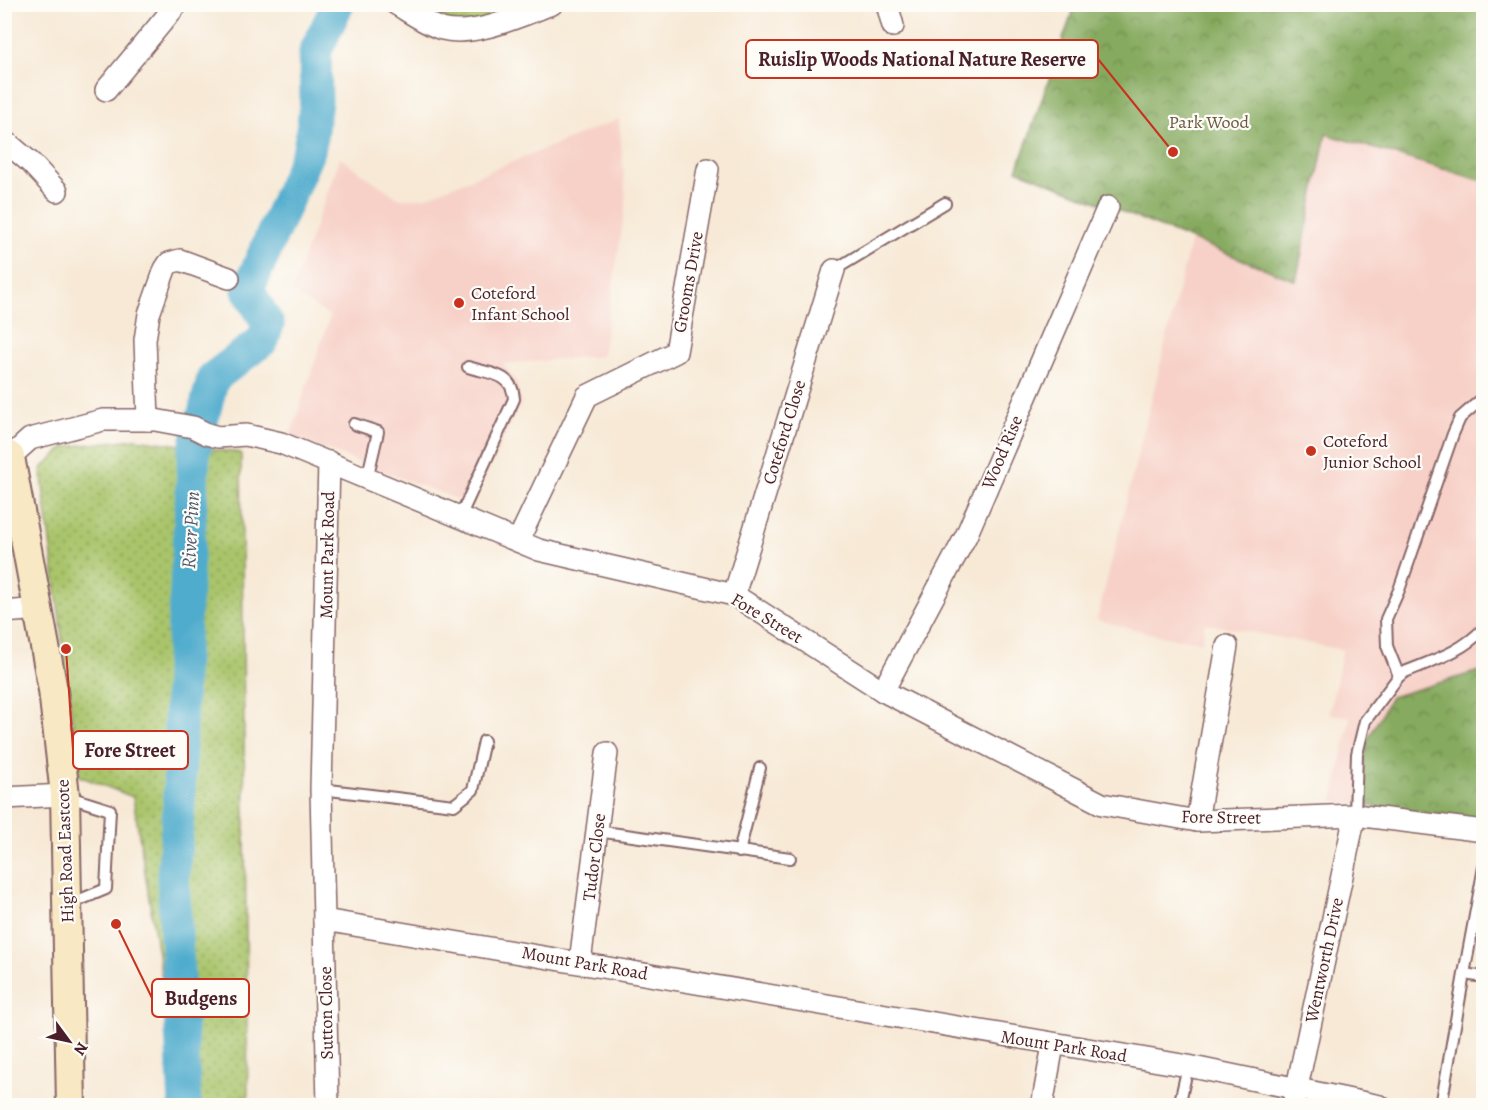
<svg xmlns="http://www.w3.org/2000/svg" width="1488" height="1110" viewBox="0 0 1488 1110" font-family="Alegreya,serif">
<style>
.built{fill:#f7d1c8}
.green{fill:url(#green-dots);stroke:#7a724a;stroke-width:1.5}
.forest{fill:url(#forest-crowns);stroke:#686444;stroke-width:1.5}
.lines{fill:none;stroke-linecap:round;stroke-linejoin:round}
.river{stroke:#4faccd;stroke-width:33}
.service-casing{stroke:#876667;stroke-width:14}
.minor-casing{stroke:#876667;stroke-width:24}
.secondary-casing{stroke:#876667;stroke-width:32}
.service{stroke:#fff;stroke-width:10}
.minor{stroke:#fff;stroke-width:21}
.secondary{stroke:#f8e8c3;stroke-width:28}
.poi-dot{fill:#c8321e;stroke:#fdfcf7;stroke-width:2}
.labels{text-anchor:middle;stroke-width:4.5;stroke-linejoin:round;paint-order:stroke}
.park-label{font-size:18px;fill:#6b5941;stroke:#fdfcf7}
.street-label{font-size:18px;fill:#4a1f2b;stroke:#fdfcf7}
.poi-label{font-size:18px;fill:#4a1f2b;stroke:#fdfcf7;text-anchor:start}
.water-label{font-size:20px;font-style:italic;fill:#4c576c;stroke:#fdfcf7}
.leader{fill:none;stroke:#c8321e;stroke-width:2}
.callout-dot{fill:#c8321e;stroke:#fdfcf7;stroke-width:2}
.callout{fill:#fdfcf7;stroke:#c8321e;stroke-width:2}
.callout-label{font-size:20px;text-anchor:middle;font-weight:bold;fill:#4a1f2b}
</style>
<defs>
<pattern id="green-dots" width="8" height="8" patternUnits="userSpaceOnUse" patternTransform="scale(1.5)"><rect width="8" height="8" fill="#a9c46a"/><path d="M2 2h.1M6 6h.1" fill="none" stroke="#8c9f57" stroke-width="1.8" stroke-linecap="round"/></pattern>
<pattern id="forest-crowns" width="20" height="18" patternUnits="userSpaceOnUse" patternTransform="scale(1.5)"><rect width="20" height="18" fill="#86aa5e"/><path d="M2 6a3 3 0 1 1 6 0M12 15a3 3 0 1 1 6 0" fill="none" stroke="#708a4e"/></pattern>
</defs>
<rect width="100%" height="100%" fill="#fdfcf7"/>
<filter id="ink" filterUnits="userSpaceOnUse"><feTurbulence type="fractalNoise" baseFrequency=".0167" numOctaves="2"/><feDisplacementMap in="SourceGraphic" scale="12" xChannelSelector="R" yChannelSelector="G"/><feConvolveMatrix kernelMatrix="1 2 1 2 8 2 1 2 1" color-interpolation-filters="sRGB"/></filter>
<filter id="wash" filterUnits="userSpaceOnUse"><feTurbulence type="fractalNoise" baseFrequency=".008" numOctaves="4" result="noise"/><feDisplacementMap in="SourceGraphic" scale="24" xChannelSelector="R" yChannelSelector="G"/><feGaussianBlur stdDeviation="1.35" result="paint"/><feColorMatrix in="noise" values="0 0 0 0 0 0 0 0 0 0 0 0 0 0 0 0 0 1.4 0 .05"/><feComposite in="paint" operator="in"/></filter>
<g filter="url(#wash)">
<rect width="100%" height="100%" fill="#f7e9d6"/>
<g class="built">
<path d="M619 119 626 202 602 356 503 364 517 382 521 402 472 505 290 436 330 316 291 292 340 158 398 198H423Z"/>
<path d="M1326 134 1483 181V670L1367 741 1359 805 1333 801 1350 717 1329 714 1343 650 1205 623 1202 642 1165 637 1097 620 1191 239 1296 281Z"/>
</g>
<g class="green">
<path d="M396 5H552L459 31Z"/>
<path d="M135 439 241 453 248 1105H182L133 797 79 776 41 469 65 447Z"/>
</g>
<g class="forest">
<path d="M1075 5H1483V181L1326 134 1296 281 1017 170Z"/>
<path d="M1483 670V820L1359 805 1367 741 1391 697Z"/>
</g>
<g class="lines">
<path class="river" d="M185 1106 173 877 179 804 181 674 194 452 213 378 263 340 268 324 248 290 309 150 316 102 315 52 338 4"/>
</g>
</g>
<g filter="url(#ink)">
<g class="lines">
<defs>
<g id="service">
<path d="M834 270 945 203"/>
<path d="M354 424 378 432 367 479"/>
<path d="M460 517 514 399C513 373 490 374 468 367"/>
<path d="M1399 676 1387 646 1386 619 1399 590 1453 434 1460 418 1484 397"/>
<path d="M321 789 454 805 473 790 484 741"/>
<path d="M66 796 110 810 106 889 70 904"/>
<path d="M1355 815 1357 754 1365 721 1399 676 1405 672C1434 660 1462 652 1484 628"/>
<path d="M597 831 790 858"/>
<path d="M739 852 760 768"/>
<path d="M1464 974 1484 867"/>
<path d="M1179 1106 1188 1066"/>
<path d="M1441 1106 1464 974 1484 977"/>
</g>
<g id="minor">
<path d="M396 4C411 13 426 24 442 29 474 38 522 15 552 4"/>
<path d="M887 4 893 26"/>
<path d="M106 90 177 4"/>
<path d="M4 140 31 163 57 191"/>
<path d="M148 420 145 340 149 314 165 269 169 263 180 260 229 278"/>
<path d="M10 457 30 439 103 420H155L193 427 207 434 218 437 246 435 281 443 539 550 734 595 883 691 1102 804 1197 821 1355 815 1484 831"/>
<path d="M329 462 321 789 324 920 1188 1066 1380 1106"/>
<path d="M518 541 587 396 676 352 708 169"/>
<path d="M734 595 834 270"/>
<path d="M4 612 39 609"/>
<path d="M883 691 966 536 1108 207"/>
<path d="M4 798 65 795"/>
<path d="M1197 821 1227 646"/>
<path d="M324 920 328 1106"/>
<path d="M580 962 607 753"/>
<path d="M1042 1106 1053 1045"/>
<path d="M1293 1106 1355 815"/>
</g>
<path id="secondary" d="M4 453 10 457 53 690 65 795 71 1106"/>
</defs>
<use href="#service" class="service-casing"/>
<use href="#minor" class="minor-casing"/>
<use href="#secondary" class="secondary-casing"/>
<use href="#service" class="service"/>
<use href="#minor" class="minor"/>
<use href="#secondary" class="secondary"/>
</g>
</g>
<g class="poi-dot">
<circle cx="459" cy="303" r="6"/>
<circle cx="1311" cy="451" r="6"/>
</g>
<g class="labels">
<g class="park-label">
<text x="1209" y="128">Park Wood</text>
</g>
<g class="street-label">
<text transform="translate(688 282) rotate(-80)" y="6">Grooms Drive</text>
<text transform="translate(784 432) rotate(-73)" y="6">Coteford Close</text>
<text transform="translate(1002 452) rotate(-67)" y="6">Wood Rise</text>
<text transform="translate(327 555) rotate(-89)" y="6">Mount Park Road</text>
<text transform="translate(767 618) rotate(31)" y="6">Fore Street</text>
<text transform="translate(1221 817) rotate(1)" y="6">Fore Street</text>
<text transform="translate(65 851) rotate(-92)" y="6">High Road Eastcote</text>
<text transform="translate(594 857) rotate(-83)" y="6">Tudor Close</text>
<text transform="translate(1324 960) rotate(-78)" y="6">Wentworth Drive</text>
<text transform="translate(585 963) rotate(10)" y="6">Mount Park Road</text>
<text transform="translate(326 1013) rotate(-91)" y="6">Sutton Close</text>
<text transform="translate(1064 1046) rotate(9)" y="6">Mount Park Road</text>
</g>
<g class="poi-label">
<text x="471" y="299">Coteford<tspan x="471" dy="21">Infant School</tspan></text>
<text x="1323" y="447">Coteford<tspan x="1323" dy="21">Junior School</tspan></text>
</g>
<g class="water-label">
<text transform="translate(190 530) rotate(-87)" y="7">River Pinn</text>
</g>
</g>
<path class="leader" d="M1173 152L1098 59M66 649L73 750M116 924L152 998"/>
<g class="callout-dot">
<circle cx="1173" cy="152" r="6"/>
<circle cx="66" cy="649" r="6"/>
<circle cx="116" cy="924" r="6"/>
</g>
<g class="callout">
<rect x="746" y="40" width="352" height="38" rx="6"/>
<rect x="73" y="731" width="115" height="38" rx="6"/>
<rect x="152" y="979" width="97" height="38" rx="6"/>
</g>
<g class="callout-label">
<text x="922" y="66">Ruislip Woods National Nature Reserve</text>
<text x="130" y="757">Fore Street</text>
<text x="201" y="1005">Budgens</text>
</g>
<rect width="1488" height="1110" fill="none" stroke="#fdfcf7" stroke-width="24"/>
<g transform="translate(69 1041) rotate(123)" stroke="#fdfcf7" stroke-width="4.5" paint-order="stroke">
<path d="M0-4.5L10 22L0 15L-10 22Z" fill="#4a1f2b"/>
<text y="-9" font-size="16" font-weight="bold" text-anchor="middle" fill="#4a1f2b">N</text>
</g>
</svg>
